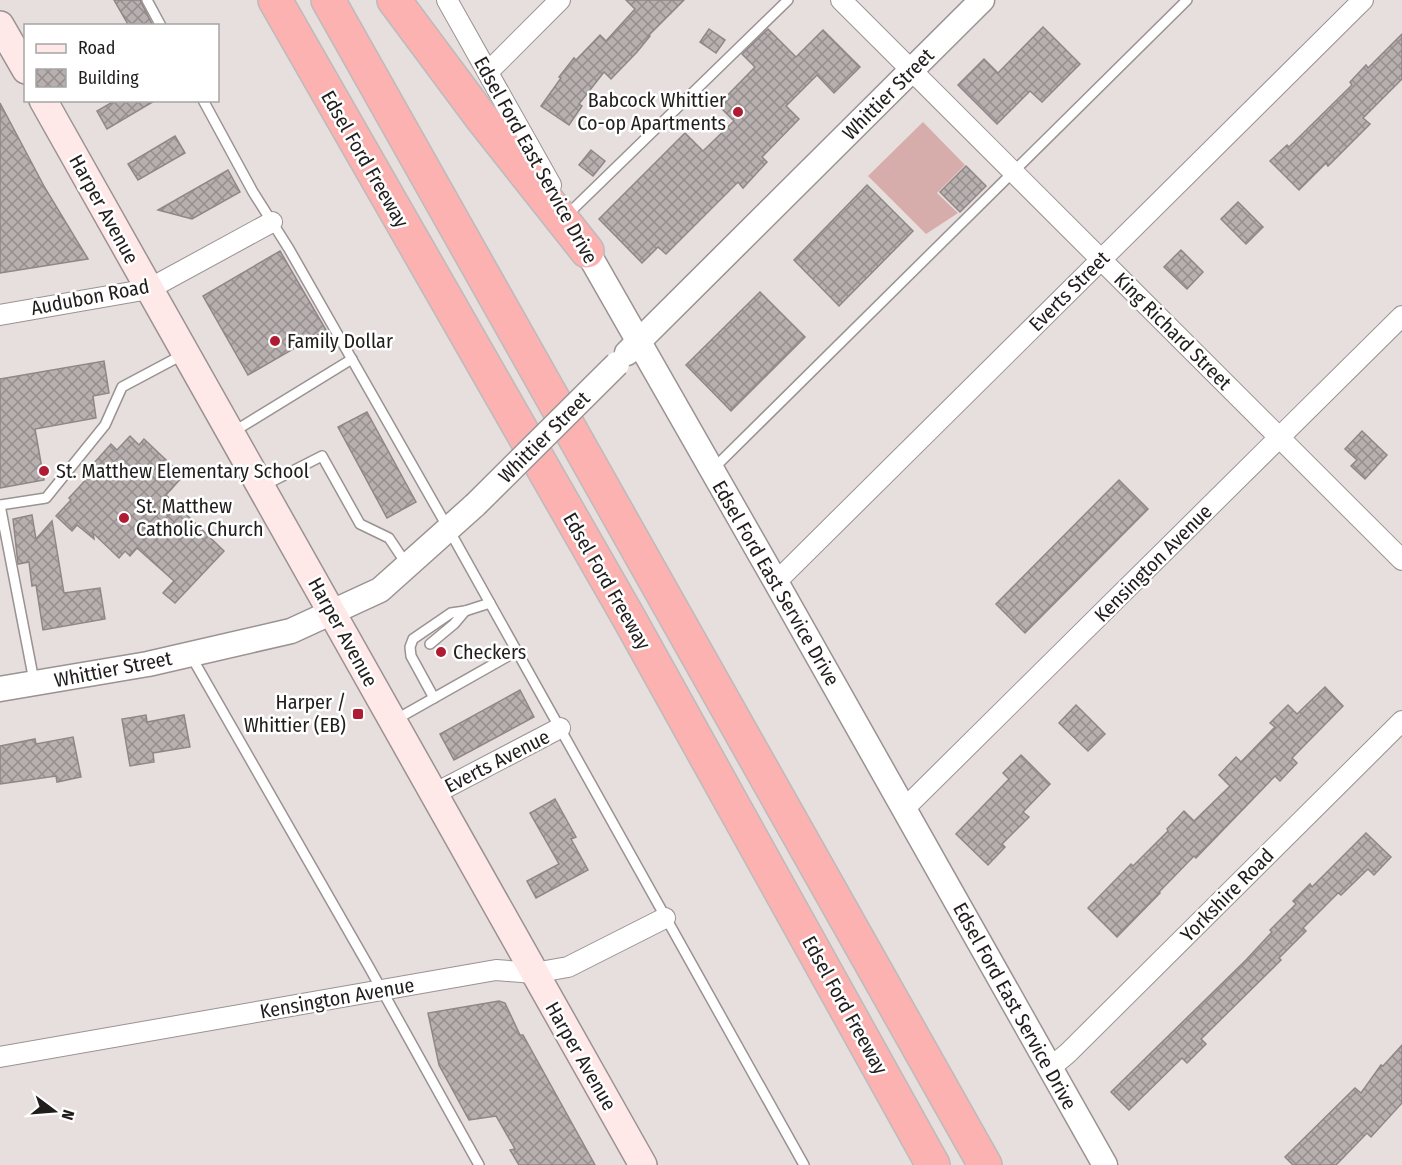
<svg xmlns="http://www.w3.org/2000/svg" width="1402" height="1165" viewBox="0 0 1402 1165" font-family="'Fira Sans Condensed',sans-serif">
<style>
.grass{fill:#d7adac}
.building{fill:url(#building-cross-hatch);stroke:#8f8787;stroke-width:1.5}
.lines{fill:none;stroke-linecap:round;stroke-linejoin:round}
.service-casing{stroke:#9b9292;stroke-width:12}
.minor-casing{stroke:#9b9292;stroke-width:22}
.tertiary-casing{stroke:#9b9292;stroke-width:27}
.secondary-casing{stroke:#9b9292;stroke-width:30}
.motorway-casing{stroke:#bcbbbb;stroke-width:36}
.service{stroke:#fff;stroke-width:9}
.minor{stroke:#fff;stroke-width:20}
.tertiary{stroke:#fff;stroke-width:24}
.secondary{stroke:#fee8e8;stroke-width:27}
.motorway{stroke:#fcb2b1;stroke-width:33}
.tertiary-bridge-casing{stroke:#9b9292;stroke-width:27;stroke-linecap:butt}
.tertiary-bridge{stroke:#fff;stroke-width:24}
.poi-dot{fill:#af1b33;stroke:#fff;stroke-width:2}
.labels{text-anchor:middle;stroke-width:5;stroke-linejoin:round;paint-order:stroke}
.street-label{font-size:20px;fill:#211d1d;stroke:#fff}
.poi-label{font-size:20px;fill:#211d1d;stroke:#fff;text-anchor:start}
</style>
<defs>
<pattern id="building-cross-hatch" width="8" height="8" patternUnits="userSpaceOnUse" patternTransform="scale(1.5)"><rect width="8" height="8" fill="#b8afaf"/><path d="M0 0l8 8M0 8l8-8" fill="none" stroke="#958e8e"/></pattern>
</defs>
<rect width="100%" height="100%" fill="#e7dede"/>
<path class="grass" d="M923 122 965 165 937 193 958 213 926 234 868 176Z"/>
<g class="building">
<path d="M114 0H140L153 26H129Z"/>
<path d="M626 0H684L649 35 650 36 637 52 611 79 604 72 579 104 582 106 569 125 541 106 561 78 559 77 574 58 576 60 600 35 606 41 635 9Z"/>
<path d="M1043 27 1080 64 1042 102 1030 91 997 124 958 85 984 59 998 73Z"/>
<path d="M709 29 725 40 716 53 700 42Z"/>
<path d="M768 29 796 57 823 30 860 67 834 93 817 75 786 106 799 119 762 157 767 162 743 188 738 182 666 254 658 247 642 263 599 219 685 133 703 151 734 121 718 105 755 67 742 54Z"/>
<path d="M1402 34V79L1363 118 1370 124 1328 166 1326 163 1299 190 1270 161 1287 145 1289 147 1352 85 1350 82 1366 65 1368 68Z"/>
<path d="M116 100H156L107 129 97 111Z"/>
<path d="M0 103 45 188 88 259 0 273Z"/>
<path d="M175 136 185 153 138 180 128 164Z"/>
<path d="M591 150 605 161 593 176 579 165Z"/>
<path d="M966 166 986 186 960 212 940 192Z"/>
<path d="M228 170 240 192 192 219 158 210Z"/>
<path d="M867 185 913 231 839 306 794 260Z"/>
<path d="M1238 202 1263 227 1246 244 1221 219Z"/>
<path d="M1181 250 1203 272 1187 289 1164 267Z"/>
<path d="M280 251 326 330 248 375 203 296Z"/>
<path d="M760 292 805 337 731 411 686 365Z"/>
<path d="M104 361 109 393 93 396 96 418 35 429 44 480 0 488V379Z"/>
<path d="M367 412 416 502 387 518 338 427Z"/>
<path d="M1362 431 1387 455 1365 479 1351 466 1357 460 1345 449Z"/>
<path d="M130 436 139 445 144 439 183 476 166 495 224 551 175 603 163 593 174 581 137 548 130 556 125 551 119 558 93 533 94 539 77 525 72 531 56 516 71 500 69 498 93 472 85 473 111 444 117 450Z"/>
<path d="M1119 480 1148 509 1025 633 996 604Z"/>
<path d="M32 515 36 539 52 521 64 593 100 588 105 619 43 630 36 585 32 586 29 562 18 564 13 519Z"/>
<path d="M1325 687 1343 706 1292 758 1297 763 1280 781 1275 776 1196 858 1194 856 1159 892 1160 893 1117 937 1088 908 1131 864 1133 866 1168 831 1167 829 1184 811 1194 821 1230 786 1219 775 1236 757 1241 762 1275 727 1270 723 1288 705 1297 714Z"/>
<path d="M520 690 534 717 454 760 440 734Z"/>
<path d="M1076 705 1105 734 1088 751 1059 723Z"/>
<path d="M146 715 147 722 184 715 190 747 153 753 154 762 130 766 122 719Z"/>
<path d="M73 737 81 777 57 782 56 776 0 784V746L35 739 36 744Z"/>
<path d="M1021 755 1050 784 1023 812 1029 817 1002 844 1005 847 988 865 956 834 1009 779 1003 773Z"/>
<path d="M555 799 576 837 571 839 588 870 536 898 527 881 559 864 530 813Z"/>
<path d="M1366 833 1391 857 1374 875 1368 869 1341 895 1338 893 1303 928 1306 931 1279 958 1281 960 1201 1039 1206 1044 1187 1063 1182 1058 1129 1110 1111 1092 1246 960 1272 932 1270 930 1296 904 1293 901 1310 884 1312 887Z"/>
<path d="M499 1001 505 1003 520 1035H523L595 1165H519L510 1150 515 1149 496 1116 469 1120 439 1065 428 1013Z"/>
<path d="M1402 1045V1103L1371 1137 1367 1133 1336 1165H1293L1285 1157 1355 1088 1361 1093 1381 1065 1383 1066Z"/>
</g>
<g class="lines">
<defs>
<g id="service">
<path d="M147 0 161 26"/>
<path d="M203 100 253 192 289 249 448 528 804 1165"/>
<path d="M567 215 788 0"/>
<path d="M233 432 352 359"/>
<path d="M713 469 1187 0"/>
<path d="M263 486 322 456 360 524 389 538 407 565"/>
<path d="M0 505 46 498 105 425 122 387 184 354"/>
<path d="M0 505 34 681"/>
<path d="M430 644 454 624 465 611"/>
<path d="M191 656 369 967 479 1165"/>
<path d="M434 698 411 656 410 647 413 639 451 613 465 611 490 603"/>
<path d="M395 720 517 651"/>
</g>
<g id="minor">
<path d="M447 0 551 185"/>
<path d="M841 0 1402 560"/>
<path d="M488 72 560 0"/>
<path d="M0 315 149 289 272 222"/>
<path d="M776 582 1363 0"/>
<path d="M434 794 560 728"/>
<path d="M904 809 1402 316"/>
<path d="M0 1057 496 970 534 973 568 967 665 918"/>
<path d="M1050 1068 1068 1053 1402 721"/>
</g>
<g id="tertiary">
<path d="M587 251 776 582 1105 1165"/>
<path d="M627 353 982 0"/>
<path d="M0 689 148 664 291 631 380 590 475 505"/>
</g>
<g id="secondary">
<path d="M0 25 26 70"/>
<path d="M43 100 643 1165"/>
</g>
<g id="motorway">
<path d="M275 0 630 620 933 1165"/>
<path d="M328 0 985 1165"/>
<path d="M394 0 481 117 587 251"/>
</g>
</defs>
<use href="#service" class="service-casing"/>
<use href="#minor" class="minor-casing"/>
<use href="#tertiary" class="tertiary-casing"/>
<use href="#secondary" class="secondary-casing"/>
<use href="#motorway" class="motorway-casing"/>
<use href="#service" class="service"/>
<use href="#minor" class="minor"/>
<use href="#tertiary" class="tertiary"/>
<use href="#secondary" class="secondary"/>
<use href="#motorway" class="motorway"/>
<defs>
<path id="tertiary-bridge" d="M475 505 617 364"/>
</defs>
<use href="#tertiary-bridge" class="tertiary-bridge-casing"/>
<use href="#tertiary-bridge" class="tertiary-bridge"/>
</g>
<g class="poi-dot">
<circle cx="738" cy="112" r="6"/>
<circle cx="275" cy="341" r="6"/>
<circle cx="44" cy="471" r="6"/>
<circle cx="124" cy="518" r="6"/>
<circle cx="441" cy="652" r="6"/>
<rect x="352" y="708" width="12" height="12" rx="3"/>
</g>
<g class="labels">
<g class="street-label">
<text transform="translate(888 94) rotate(-45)" y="7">Whittier Street</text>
<text transform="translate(365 159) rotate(60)" y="7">Edsel Ford Freeway</text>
<text transform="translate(536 160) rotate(61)" y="7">Edsel Ford East Service Drive</text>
<text transform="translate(104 209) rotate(61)" y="7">Harper Avenue</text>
<text transform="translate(1069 291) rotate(-45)" y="7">Everts Street</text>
<text transform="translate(90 297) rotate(-11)" y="7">Audubon Road</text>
<text transform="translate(1173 331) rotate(45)" y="7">King Richard Street</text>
<text transform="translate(544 437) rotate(-45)" y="7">Whittier Street</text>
<text transform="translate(1153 563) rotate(-45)" y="7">Kensington Avenue</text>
<text transform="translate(607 581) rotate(60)" y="7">Edsel Ford Freeway</text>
<text transform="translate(776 583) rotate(60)" y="7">Edsel Ford East Service Drive</text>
<text transform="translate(343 632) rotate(61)" y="7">Harper Avenue</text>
<text transform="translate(113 669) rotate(-11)" y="7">Whittier Street</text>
<text transform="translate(497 761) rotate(-27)" y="7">Everts Avenue</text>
<text transform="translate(1227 895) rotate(-45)" y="7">Yorkshire Road</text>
<text transform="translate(337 998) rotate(-10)" y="7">Kensington Avenue</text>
<text transform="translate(845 1005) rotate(61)" y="7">Edsel Ford Freeway</text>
<text transform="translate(1015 1006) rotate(61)" y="7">Edsel Ford East Service Drive</text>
<text transform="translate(581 1056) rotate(60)" y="7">Harper Avenue</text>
</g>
<g class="poi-label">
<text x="726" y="107" text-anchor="end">Babcock Whittier<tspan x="726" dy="23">Co-op Apartments</tspan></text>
<text x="287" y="348">Family Dollar</text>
<text x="56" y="478">St. Matthew Elementary School</text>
<text x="136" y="513">St. Matthew<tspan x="136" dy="23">Catholic Church</tspan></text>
<text x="453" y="659">Checkers</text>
<text x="346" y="709" text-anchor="end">Harper /<tspan x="346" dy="23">Whittier (EB)</tspan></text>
</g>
</g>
<rect x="24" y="24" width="195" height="78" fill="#ffffff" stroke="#a6a5a5" stroke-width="1.5"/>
<rect x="36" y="44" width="30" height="9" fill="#fee8e8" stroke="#a6a5a5" stroke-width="1.5"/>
<text x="78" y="54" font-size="18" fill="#211d1d">Road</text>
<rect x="36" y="69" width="30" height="18" fill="url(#building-cross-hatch)" stroke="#a6a5a5" stroke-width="1.5"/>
<text x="78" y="84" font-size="18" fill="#211d1d">Building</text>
<g transform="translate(54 1111) rotate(106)" stroke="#ffffff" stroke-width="4.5" paint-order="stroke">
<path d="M0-4.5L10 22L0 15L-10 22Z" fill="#211d1d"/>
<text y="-9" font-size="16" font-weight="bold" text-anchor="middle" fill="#211d1d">N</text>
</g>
</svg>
